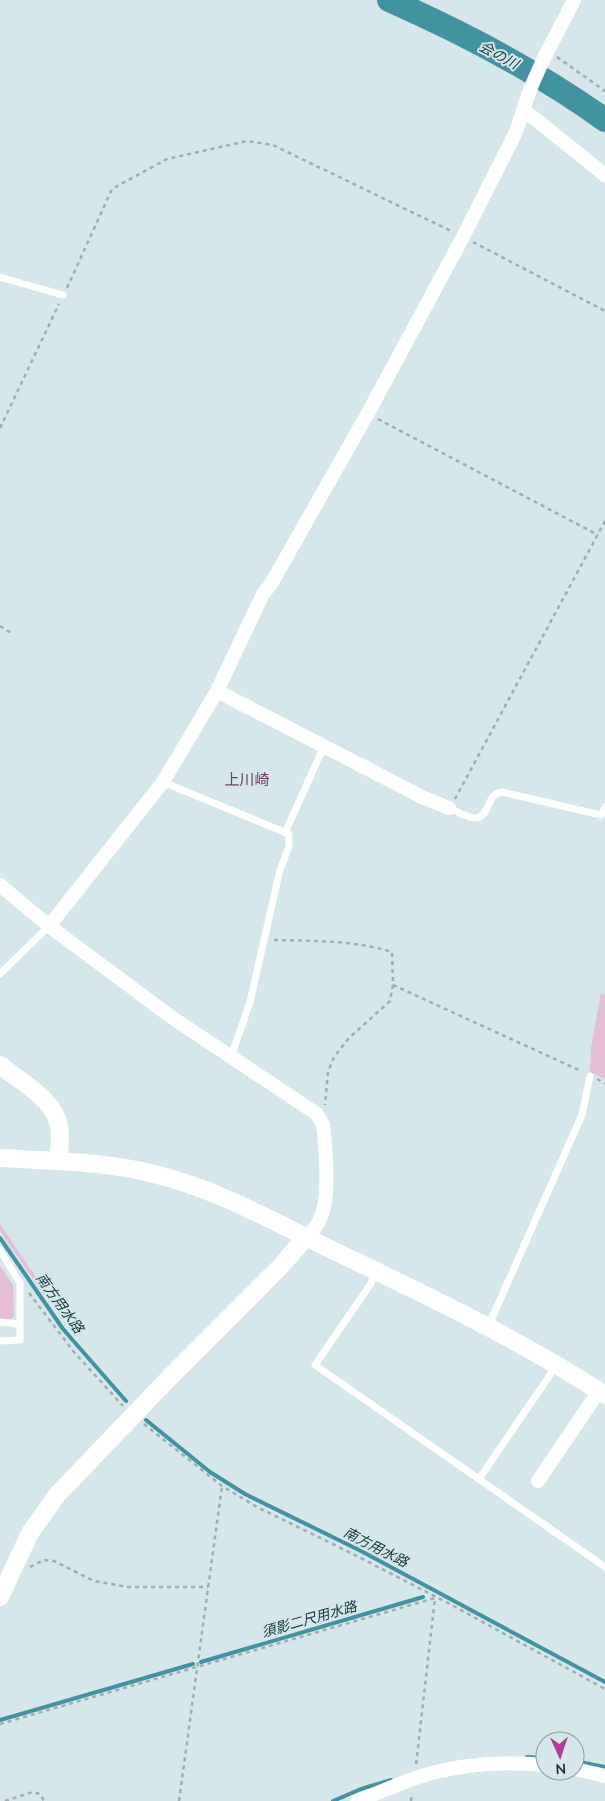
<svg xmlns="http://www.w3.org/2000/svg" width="605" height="1801" viewBox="0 0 605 1801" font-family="'Nunito Sans','Noto Sans JP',sans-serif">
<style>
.green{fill:#e4bed7}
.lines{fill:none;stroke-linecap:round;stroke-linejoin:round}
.stream{stroke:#4293a1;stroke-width:4}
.river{stroke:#4293a1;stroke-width:24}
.path{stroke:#9fadb0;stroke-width:2.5;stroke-dasharray:4 4;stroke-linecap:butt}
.service{stroke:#fff;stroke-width:7}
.minor{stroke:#fff;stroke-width:14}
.tertiary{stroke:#fff;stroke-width:18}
.labels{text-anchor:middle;stroke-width:4;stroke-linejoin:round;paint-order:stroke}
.water-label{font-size:14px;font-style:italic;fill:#10373d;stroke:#d5e7ea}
.quarter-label{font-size:15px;fill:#763b64;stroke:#d5e7ea}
</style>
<rect width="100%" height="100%" fill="#d5e7ea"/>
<g class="green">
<path d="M601 993 605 995V1079L590 1072 591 1048Z"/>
<path d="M0 1224 46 1292 44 1295 0 1231Z"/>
<path d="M0 1266 13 1285 14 1317 9 1321 0 1320Z"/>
</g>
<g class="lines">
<g class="stream">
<path d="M0 1238 63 1329 126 1401"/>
<path d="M146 1420 210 1472 245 1494 361 1551 605 1682"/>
<path d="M201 1662 423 1597"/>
<path d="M0 1720 193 1664"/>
<path d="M527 1757 545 1758"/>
<path d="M575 1761 605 1767"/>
<path d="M333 1801 361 1789 391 1780"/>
</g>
<path class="river" d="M389 0C464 33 538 72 605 120"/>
<g class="path">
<path d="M557 57 605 91"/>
<path d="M473 242 605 311"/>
<path d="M67 288 112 189 167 159 247 141 273 145 453 232"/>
<path d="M378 419 598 535"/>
<path d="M0 428 59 304"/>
<path d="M0 626 13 634"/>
<path d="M455 799 605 521"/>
<path d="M274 940C315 941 353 940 392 952L393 985 390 1001 349 1038 334 1057 328 1072 325 1105"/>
<path d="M393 985 581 1071"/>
<path d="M597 1079 605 1083"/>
<path d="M29 1293 74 1352 123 1406"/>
<path d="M144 1424 222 1486 257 1507 353 1554 448 1603 605 1689"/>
<path d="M30 1567 44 1560 54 1561 94 1581 128 1587H208"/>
<path d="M0 1724 435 1598 416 1765"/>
<path d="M5 1801 33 1792 40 1794 44 1801"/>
<path d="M179 1801 222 1486"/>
<path d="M411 1801 412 1793"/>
</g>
<g class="service">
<path d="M0 277 63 295"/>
<path d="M163 782 289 834V846L280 870 250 1002 231 1057"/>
<path d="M449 808C457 811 467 818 475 818 491 817 486 793 502 792L601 815 605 807"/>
<path d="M285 833 324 746"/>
<path d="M0 974 49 926"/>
<path d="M0 1250 20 1283V1340L0 1341"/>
<path d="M376 1272 370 1285 315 1365 605 1567"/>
<path d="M0 1322 19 1324"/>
<path d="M488 1327 582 1115 590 1076"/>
<path d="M479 1479 548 1378 556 1364"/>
</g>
<g class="minor">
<path d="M574 0C556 37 534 72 523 111L534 118 605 175"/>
<path d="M217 691 422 797 449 808"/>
<path d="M0 885 49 926 174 1019 317 1114 323 1125 324 1133C326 1156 330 1199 320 1219 317 1227 312 1232 306 1237"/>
<path d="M49 926 163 782 217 691 263 594 271 584 368 413 463 237 516 132 523 111"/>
<path d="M538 1481 599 1391"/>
<path d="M575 1769 605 1776"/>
<path d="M357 1801C378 1793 400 1783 422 1776 461 1764 505 1761 545 1765"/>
</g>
<g class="tertiary">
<path d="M0 1065C19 1081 55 1099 59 1126 61 1137 59 1149 59 1161"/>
<path d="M0 1158C53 1161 106 1161 158 1175 218 1190 272 1221 328 1248 421 1293 518 1338 605 1395"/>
<path d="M0 1597 30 1533 57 1495 170 1377 280 1267 306 1237"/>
</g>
</g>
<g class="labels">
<g class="water-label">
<text transform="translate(499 55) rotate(28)" y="5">会の川</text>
<text transform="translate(60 1303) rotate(54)" y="5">南方用水路</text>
<text transform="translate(376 1547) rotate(27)" y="5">南方用水路</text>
<text transform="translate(309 1619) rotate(-16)" y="5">須影二尺用水路</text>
</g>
<g class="quarter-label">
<text x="247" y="785">上川崎</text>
</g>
</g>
<g transform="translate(560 1756) rotate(177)"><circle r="24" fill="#d5e7ea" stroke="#8e9b9e"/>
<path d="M0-4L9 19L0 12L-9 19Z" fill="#b23c93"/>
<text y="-8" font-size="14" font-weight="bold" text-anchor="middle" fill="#242a2c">N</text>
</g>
</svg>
